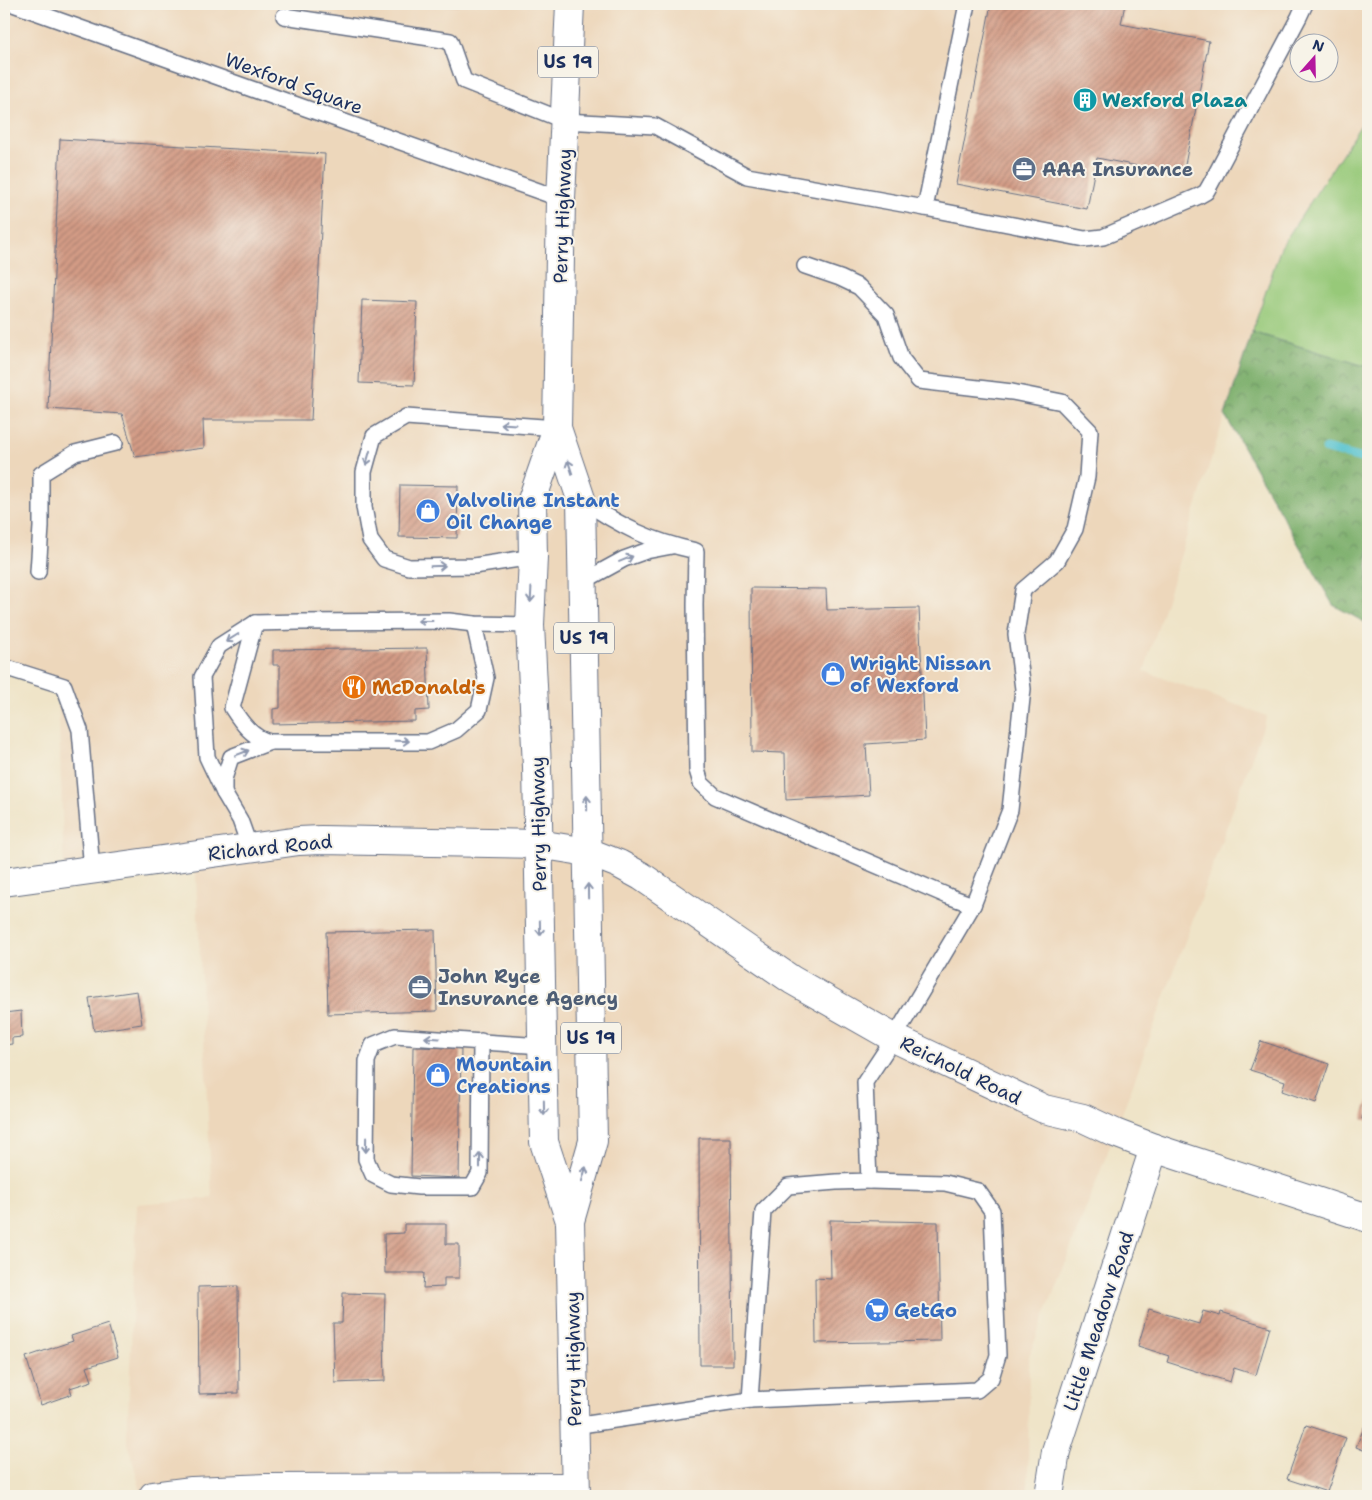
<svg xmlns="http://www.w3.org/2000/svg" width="1372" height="1500" viewBox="0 0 1372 1500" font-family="'Shantell Sans',sans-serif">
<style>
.built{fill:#edd7bb;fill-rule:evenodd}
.green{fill:#97c979;stroke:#597c6c}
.forest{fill:url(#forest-crowns);stroke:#4a6e64}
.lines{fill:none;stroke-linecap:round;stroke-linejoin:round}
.stream{stroke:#56c3cf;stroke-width:9}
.building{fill:url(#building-hatch)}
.lane-casing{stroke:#656e83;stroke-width:18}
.street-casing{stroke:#656e83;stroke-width:30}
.secondary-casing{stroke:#656e83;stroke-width:30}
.highway-casing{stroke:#656e83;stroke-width:30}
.lane{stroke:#fff;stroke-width:15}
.street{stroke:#fff;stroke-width:28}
.secondary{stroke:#fff;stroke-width:28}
.highway{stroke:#fff;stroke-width:28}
.oneway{stroke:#8d97ae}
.labels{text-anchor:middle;stroke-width:4;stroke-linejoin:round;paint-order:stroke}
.shield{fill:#f7f3e8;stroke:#5d6a87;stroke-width:1}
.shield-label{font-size:18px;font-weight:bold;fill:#1b2f5e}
.street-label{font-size:19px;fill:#1b2f5e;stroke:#f7f3e8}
.culture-label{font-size:19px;font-weight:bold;fill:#0d838f;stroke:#f7f3e8;text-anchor:start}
.service-label{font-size:19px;font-weight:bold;fill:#4e5e75;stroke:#f7f3e8;text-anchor:start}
.shop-label{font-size:19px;font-weight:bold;fill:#366cbe;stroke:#f7f3e8;text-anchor:start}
.food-label{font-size:19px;font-weight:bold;fill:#c56008;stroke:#f7f3e8;text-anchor:start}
</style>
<defs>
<pattern id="forest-crowns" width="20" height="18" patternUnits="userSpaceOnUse" patternTransform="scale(1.25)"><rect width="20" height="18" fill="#79ad69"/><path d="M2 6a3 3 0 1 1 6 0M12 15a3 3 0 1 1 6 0" fill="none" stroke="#628d5a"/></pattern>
<pattern id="building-hatch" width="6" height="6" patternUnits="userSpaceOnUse" patternTransform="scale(1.25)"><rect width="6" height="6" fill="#d39b85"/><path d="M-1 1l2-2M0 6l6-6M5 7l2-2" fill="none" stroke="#aa7f70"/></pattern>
</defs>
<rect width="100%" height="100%" fill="#f7f3e8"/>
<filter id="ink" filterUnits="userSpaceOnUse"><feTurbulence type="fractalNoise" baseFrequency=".02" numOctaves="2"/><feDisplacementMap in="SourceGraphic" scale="10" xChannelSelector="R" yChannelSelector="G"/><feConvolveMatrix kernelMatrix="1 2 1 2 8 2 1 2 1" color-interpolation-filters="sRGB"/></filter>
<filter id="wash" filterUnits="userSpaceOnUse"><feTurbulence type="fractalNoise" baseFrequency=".0096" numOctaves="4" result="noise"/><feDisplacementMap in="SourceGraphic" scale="20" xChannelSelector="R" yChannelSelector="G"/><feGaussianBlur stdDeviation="1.12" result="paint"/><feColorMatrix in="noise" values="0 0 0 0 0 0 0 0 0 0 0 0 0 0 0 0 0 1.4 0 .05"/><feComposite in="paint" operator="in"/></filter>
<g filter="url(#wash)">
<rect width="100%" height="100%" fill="#efe4c8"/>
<path class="built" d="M4 4H1368V114L1281 247 1225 415 1144 671 1267 716 1115 1133 1029 1356 1028 1496H142L127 1439 137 1204 212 1198 195 856 64 873 58 689 4 672ZM1300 42H1330V72H1300Z"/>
<path class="green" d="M1368 114V367L1252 332 1281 247Z"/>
<path class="forest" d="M1252 332 1368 367V624L1333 605 1225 415Z"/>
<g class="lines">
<path class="stream" d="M1326 449 1368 460"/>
</g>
<g id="blocks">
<g class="building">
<path d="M440 4H458V6L440 5Z"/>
<path d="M991 4H1125L1121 24 1209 41 1183 175 1097 158 1087 209 956 184Z"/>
<path d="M1149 4H1166L1165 8Z"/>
<path d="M60 139 325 154 311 420H203L204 448 135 457 122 414 48 409Z"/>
<path d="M362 300 417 302 414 385 359 383Z"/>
<path d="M400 485 458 486 457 538 399 537Z"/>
<path d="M751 588 826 589 827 610 919 608 925 740 866 744 869 795 786 800 785 753 752 752Z"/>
<path d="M427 648 429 710 415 711V721L273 724V709L280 708V665H273V650Z"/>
<path d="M435 930 437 1011 328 1014 326 932Z"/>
<path d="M137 991 142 1024 94 1031 89 998Z"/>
<path d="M21 1011 22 1037 12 1038V1044L4 1045V1013Z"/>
<path d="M1261 1041 1329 1064 1316 1103 1282 1091 1285 1081 1250 1070Z"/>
<path d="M413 1047 461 1048 459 1178 411 1176Z"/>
<path d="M1368 1101V1121L1362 1119Z"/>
<path d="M699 1138H731L733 1365H700Z"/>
<path d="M830 1220 938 1222 940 1341 816 1343 815 1278 831 1279Z"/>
<path d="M404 1224H446V1244H459V1278H444V1287L423 1288 424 1273H385L384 1234 404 1233Z"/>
<path d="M238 1286 239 1393 199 1394 198 1287Z"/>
<path d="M343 1293 385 1294 384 1337 385 1381 335 1383 333 1323H342Z"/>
<path d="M1149 1309 1199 1324 1203 1311 1220 1316 1221 1312 1270 1327 1256 1375 1234 1368 1230 1382 1167 1362 1169 1356 1138 1346Z"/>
<path d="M108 1324 118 1357 87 1367 92 1381 70 1388 72 1394 41 1405 26 1357 73 1341 71 1336Z"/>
<path d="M1368 1418V1452L1356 1447Z"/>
<path d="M1306 1425 1346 1438 1327 1492 1287 1479Z"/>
</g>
</g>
</g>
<g filter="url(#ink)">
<use href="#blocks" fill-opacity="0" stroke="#656e83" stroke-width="1"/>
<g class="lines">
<defs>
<g id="lane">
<path d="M13 4 561 199"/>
<path d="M284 16 450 41 464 81 565 121 655 126 747 176 925 208 967 4"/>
<path d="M925 208 1085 239 1103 237 1199 196 1206 192 1210 185 1299 17 1305 4"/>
<path d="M581 499C619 526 650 541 696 551L695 605 697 770 701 783 715 796 948 896 973 905"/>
<path d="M533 557 474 566 409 567 384 559 370 540 364 507V472L374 436 406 417 557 428"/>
<path d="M38 572 41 527V474L75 453 115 443"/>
<path d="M582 582 624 559 646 551 672 546"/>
<path d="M255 623 232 708C241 722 252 738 270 742"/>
<path d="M4 667 64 686 80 730 92 870"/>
<path d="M224 793V779L231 757 270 742H428L456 730 479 710 486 678 474 624"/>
<path d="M250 848 240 820 224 793 207 757 202 677 219 646 255 623 299 622 449 621 474 624 530 625"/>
<path d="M481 1041 480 1173 472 1187H419L391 1184 373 1175 366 1159 367 1061 373 1045 395 1036 542 1046"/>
<path d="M750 1400 977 1390 991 1378 998 1355 992 1211 978 1191 945 1183 869 1181"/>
<path d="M574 1426 750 1400 763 1211 788 1186 836 1182 869 1181 865 1082 894 1038 973 905 1010 810 1023 689 1016 634 1023 590 1057 561 1075 529 1087 477 1090 431 1062 402 1012 392 919 381 901 358 886 315 859 287 840 278 805 266"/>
</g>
<g id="street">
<path d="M153 1496 192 1491 266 1488 575 1487"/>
<path d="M1049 1496 1056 1451 1154 1148"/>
</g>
<path id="secondary" d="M4 882 299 841 321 840 538 844 588 852 619 864 641 876 792 980 894 1038 1044 1109 1083 1118 1115 1133 1154 1148 1368 1218"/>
<g id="highway">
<path d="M570 4 561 199 557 428 532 500 533 557 530 625 537 767 544 1142 570 1221"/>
<path d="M557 428 581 499 593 1141 570 1221 576 1496"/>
</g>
</defs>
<use href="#lane" class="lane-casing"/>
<use href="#street" class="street-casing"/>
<use href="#secondary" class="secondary-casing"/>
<use href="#highway" class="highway-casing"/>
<use href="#lane" class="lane"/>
<use href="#street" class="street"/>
<use href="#secondary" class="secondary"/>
<use href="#highway" class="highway"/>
</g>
<defs><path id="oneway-shaft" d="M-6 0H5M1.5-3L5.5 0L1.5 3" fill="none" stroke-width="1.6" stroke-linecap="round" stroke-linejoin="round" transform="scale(1.25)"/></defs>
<g class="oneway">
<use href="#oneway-shaft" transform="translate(508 424) rotate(-176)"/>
<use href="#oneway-shaft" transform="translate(368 458) rotate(106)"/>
<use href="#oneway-shaft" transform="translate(570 467) rotate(-108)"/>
<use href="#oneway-shaft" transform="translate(626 559) rotate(-22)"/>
<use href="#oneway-shaft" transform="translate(438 566) rotate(-2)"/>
<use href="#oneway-shaft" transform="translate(531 595) rotate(93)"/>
<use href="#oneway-shaft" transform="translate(425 621) rotate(180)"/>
<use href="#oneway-shaft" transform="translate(232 638) rotate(148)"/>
<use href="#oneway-shaft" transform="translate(402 741) rotate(1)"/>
<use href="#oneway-shaft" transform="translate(242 753) rotate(-21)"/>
<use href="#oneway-shaft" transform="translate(587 803) rotate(-91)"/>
<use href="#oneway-shaft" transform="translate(588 891) rotate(-91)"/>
<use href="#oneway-shaft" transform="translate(540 928) rotate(89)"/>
<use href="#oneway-shaft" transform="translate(432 1038) rotate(-176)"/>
<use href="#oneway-shaft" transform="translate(544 1108) rotate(89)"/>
<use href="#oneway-shaft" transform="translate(366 1145) rotate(91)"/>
<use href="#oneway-shaft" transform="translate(480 1160) rotate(-90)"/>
<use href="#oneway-shaft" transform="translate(584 1174) rotate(-74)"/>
</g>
</g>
<defs>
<symbol id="building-disc" viewBox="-11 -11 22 22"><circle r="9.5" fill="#0f9aa8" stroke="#f7f3e8"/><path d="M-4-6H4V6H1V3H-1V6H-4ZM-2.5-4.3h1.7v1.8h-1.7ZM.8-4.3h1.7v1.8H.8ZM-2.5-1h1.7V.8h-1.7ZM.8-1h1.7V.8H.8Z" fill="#fff"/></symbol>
<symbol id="office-disc" viewBox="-11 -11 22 22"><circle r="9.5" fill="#5c6f8a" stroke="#f7f3e8"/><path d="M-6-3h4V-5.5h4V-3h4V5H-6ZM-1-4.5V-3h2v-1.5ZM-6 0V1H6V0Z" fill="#fff"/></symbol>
<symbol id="shop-disc" viewBox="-11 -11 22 22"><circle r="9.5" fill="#3f7fe0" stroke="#f7f3e8"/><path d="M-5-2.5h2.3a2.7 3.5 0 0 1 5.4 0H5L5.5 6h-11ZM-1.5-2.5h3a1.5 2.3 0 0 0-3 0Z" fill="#fff"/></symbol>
<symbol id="restaurant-disc" viewBox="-11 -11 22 22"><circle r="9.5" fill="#e8710a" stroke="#f7f3e8"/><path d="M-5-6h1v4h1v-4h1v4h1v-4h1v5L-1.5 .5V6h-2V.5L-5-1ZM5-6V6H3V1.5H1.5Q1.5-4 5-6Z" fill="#fff"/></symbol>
<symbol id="supermarket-disc" viewBox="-11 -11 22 22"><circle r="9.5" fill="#3f7fe0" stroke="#f7f3e8"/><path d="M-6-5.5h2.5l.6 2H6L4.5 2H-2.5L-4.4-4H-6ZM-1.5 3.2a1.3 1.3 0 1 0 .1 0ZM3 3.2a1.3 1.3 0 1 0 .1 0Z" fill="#fff"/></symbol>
</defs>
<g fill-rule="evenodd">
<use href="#building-disc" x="1071" y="86" width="28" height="28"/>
<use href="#office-disc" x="1010" y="155" width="28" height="28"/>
<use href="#shop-disc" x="414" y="497" width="28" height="28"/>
<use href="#shop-disc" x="819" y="660" width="28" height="28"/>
<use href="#restaurant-disc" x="340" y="673" width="28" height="28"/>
<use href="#office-disc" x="406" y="973" width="28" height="28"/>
<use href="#shop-disc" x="424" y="1061" width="28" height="28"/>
<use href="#supermarket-disc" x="863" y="1296" width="28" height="28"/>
</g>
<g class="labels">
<g class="shield">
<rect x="538" y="46.5" width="60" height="31" rx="4"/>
<rect x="554" y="622.5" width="60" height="31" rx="4"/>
<rect x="561" y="1022.5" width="60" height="31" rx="4"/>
</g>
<g class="shield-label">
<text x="568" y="68">US 19</text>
<text x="584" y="644">US 19</text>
<text x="591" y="1044">US 19</text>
</g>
<g class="street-label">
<text transform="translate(294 83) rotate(20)" y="7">Wexford Square</text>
<text transform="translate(562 216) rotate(-88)" y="7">Perry Highway</text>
<text transform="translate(538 824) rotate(-91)" y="7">Perry Highway</text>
<text transform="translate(270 847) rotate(-6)" y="7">Richard Road</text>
<text transform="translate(961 1070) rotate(26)" y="7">Reichold Road</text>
<text transform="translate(1098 1321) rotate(-72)" y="7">Little Meadow Road</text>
<text transform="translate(573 1359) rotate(-91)" y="7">Perry Highway</text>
</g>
<g class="culture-label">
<text x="1102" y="107">Wexford Plaza</text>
</g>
<g class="service-label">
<text x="1042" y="176">AAA Insurance</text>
<text x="438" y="983">John Ryce<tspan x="438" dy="22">Insurance Agency</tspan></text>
</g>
<g class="shop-label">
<text x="446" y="507">Valvoline Instant<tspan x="446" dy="22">Oil Change</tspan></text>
<text x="850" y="670">Wright Nissan<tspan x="850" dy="22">of Wexford</tspan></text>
<text x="456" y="1071">Mountain<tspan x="456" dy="22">Creations</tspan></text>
<text x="894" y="1317">GetGo</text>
</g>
<g class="food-label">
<text x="372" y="694">McDonald's</text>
</g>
</g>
<rect width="1372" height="1500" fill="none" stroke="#f7f3e8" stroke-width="20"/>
<g transform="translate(1314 58) rotate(20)"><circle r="24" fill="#f7f3e8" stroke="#9fa5b1"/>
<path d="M0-4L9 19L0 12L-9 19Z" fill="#b5179e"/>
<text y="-8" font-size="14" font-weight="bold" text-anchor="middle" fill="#1b2f5e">N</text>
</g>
</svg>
